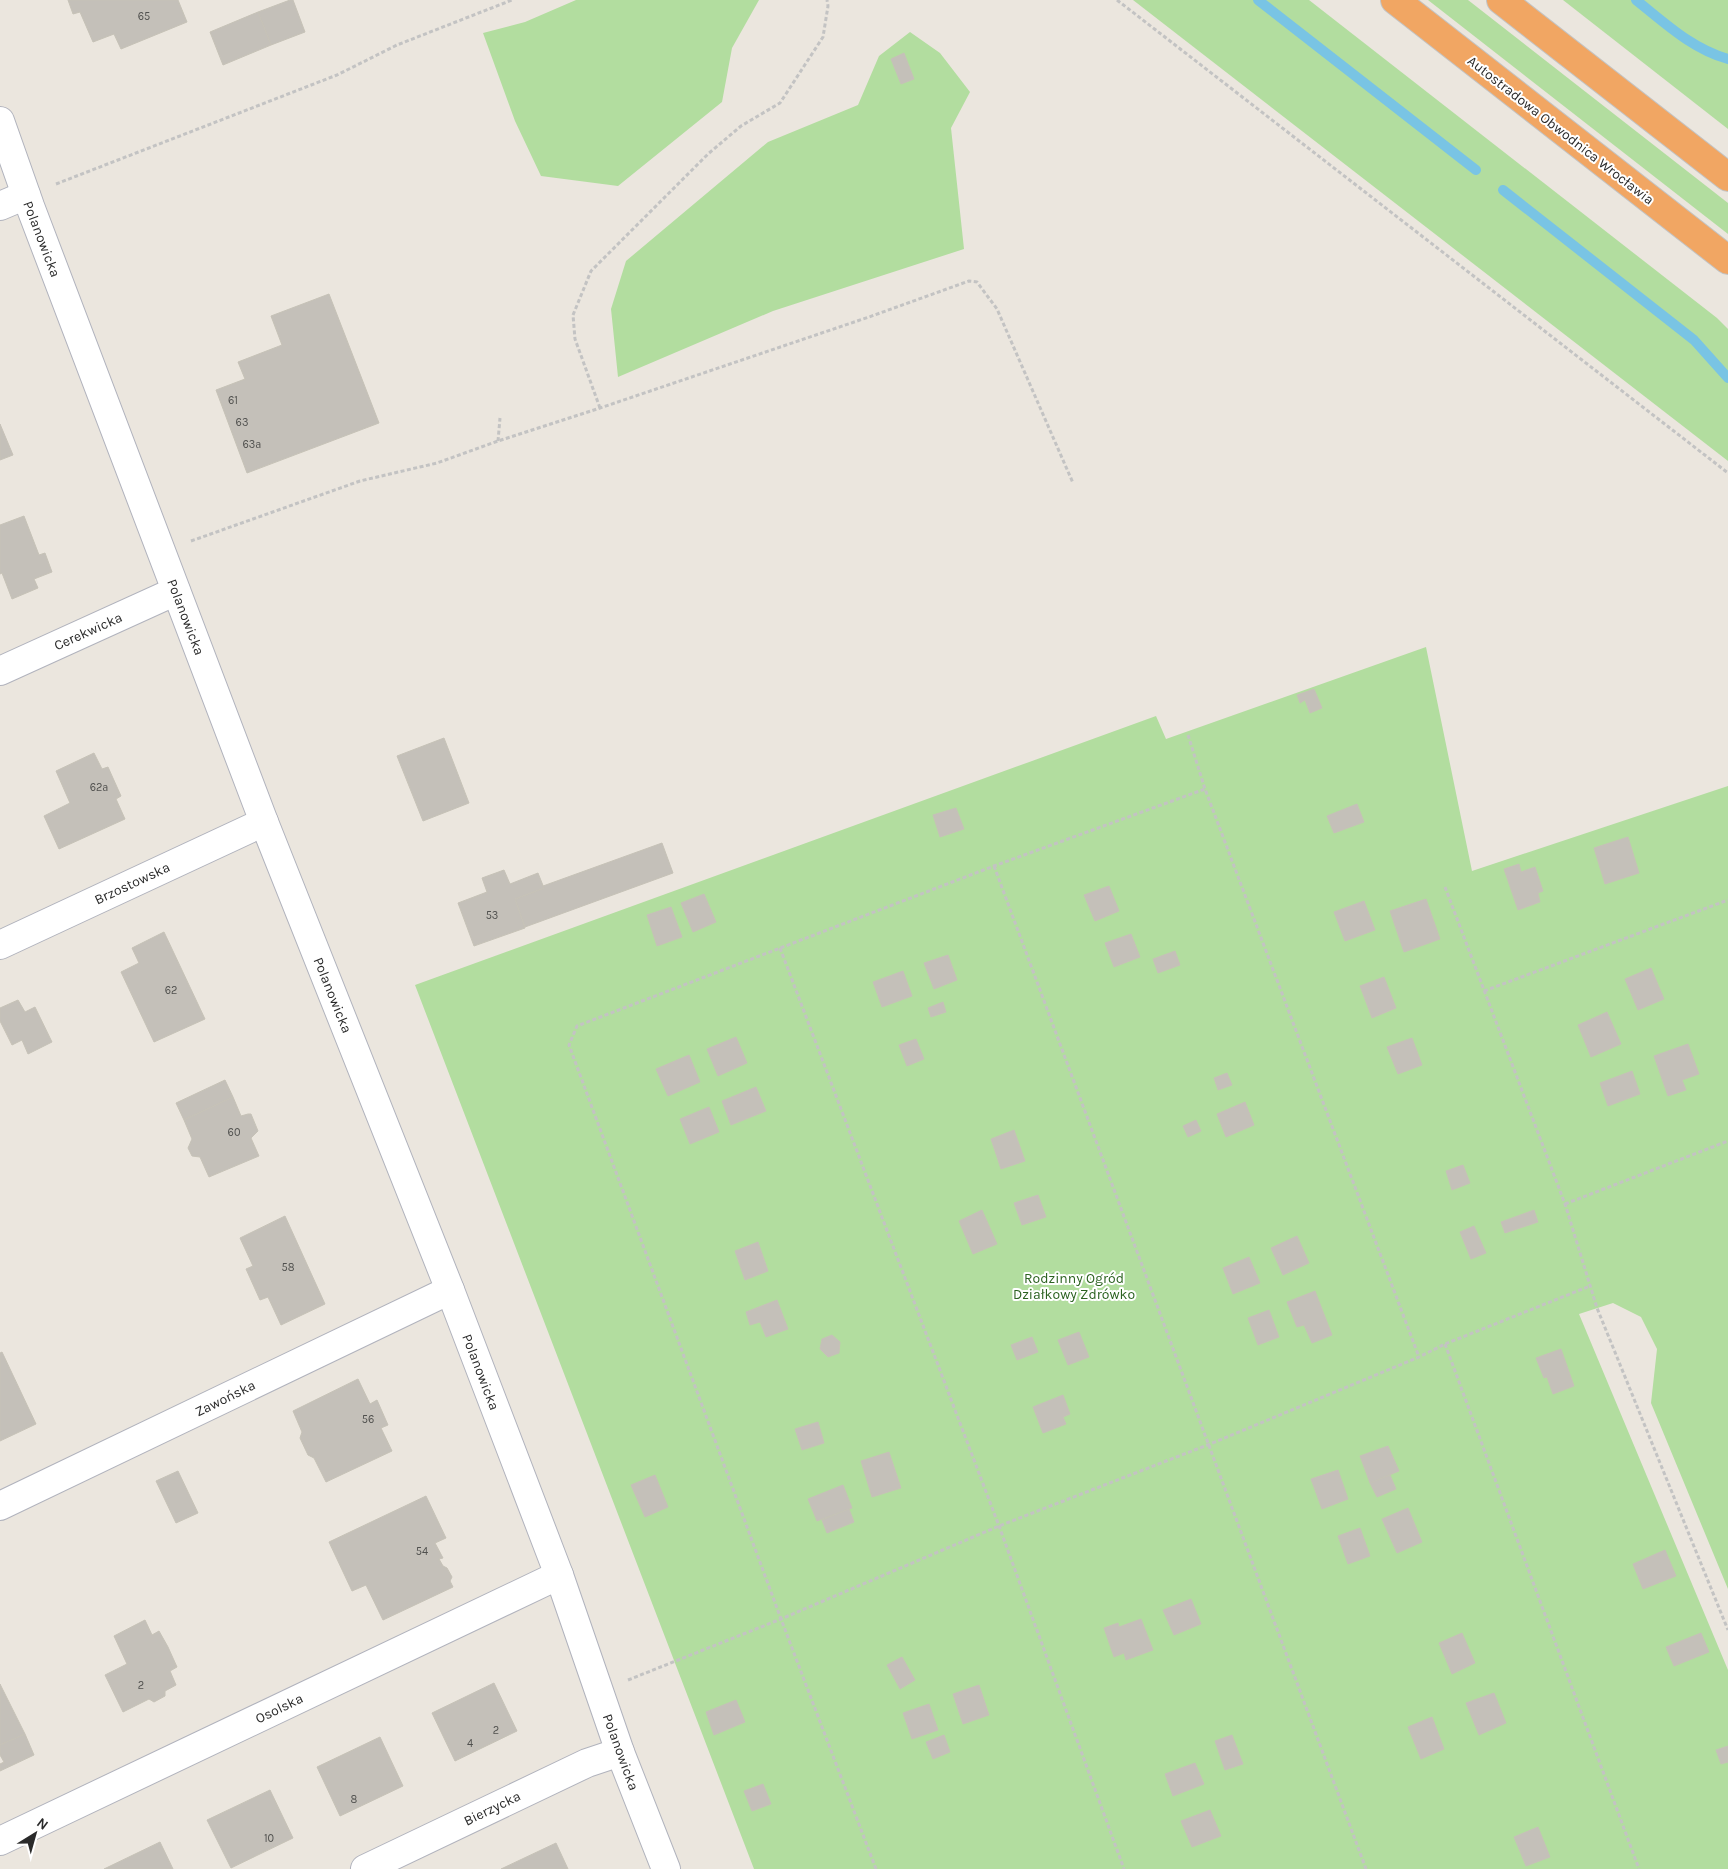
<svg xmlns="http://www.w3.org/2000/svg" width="1728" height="1869" viewBox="0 0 1728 1869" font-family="Karla,sans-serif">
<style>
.green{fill:#b2dd9f}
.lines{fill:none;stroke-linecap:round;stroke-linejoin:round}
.stream{stroke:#79c4e4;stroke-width:10}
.building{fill:#c4c0b9;stroke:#c6c2b7}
.minor-casing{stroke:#b1b3bd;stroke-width:30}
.highway-casing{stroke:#c3c3c3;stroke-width:30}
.path{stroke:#c3c3c3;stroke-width:3;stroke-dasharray:4 2.5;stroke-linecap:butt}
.minor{stroke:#fff;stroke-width:28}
.highway{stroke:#f1a663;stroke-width:28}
.labels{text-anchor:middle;stroke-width:4;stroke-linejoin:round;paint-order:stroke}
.number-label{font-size:11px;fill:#50504e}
.street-label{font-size:14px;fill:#2a2a2a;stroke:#fff}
.park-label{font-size:14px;fill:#2b6220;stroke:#fff}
</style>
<rect width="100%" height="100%" fill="#ebe6de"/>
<g class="green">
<path d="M576 0H759L732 48 722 102 618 186 541 176 515 121 483 33 525 22Z"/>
<path d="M1133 0H1309L1717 318 1728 329V461Z"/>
<path d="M1428 0H1468L1728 203V234Z"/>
<path d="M1563 0H1728V129Z"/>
<path d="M910 32 940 53 970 92 951 128 964 249 773 311 618 377 611 309 626 261 768 142 858 105 879 56Z"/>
<path d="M1426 647 1472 871 1728 786V1589L1651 1403 1657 1349 1641 1317 1613 1303 1579 1314 1728 1670V1869H754L415 985 1156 716 1166 739Z"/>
</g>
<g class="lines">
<g class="stream">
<path d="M1258 0 1476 170"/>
<path d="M1636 0C1665 23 1692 49 1728 59"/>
<path d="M1503 190 1694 340 1728 378"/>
</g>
</g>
<g class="building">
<path d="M68 0H178L187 22 121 49 114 34 93 42 80 12 73 14Z"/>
<path d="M290 0H293L305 32 271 45 258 12Z"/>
<path d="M258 12 271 45 223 65 210 32Z"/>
<path d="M904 53 914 79 901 84 891 59Z"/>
<path d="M329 294 379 423 247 473 216 390 245 379 238 362 282 345 271 316Z"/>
<path d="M0 424 13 455 0 460Z"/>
<path d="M24 516 39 555 45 553 52 572 34 579 38 588 12 599 2 573 0 574V525Z"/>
<path d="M1314 689 1322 708 1310 713 1305 700 1300 703 1297 695Z"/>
<path d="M444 738 469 803 423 821 397 756Z"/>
<path d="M94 753 102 769 108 767 121 796 116 799 125 819 59 849 44 816 70 803 56 771Z"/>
<path d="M1357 804 1364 822 1334 833 1327 816Z"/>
<path d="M956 808 964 829 940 837 933 815Z"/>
<path d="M1628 837 1639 873 1605 884 1594 848Z"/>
<path d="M662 843 673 873 525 927 515 899 544 888 543 886Z"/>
<path d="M1519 864 1521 872 1535 867 1543 891 1538 893 1540 902 1518 910 1504 869Z"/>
<path d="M504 870 510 884 538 873 544 888 515 899 525 928 474 946 458 903 487 892 482 878Z"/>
<path d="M1109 886 1119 911 1095 921 1084 895Z"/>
<path d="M704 894 716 922 693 932 681 903Z"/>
<path d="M1426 899 1440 939 1404 952 1390 911Z"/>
<path d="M1364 901 1375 930 1345 941 1334 912Z"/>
<path d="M671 907 682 937 657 946 647 915Z"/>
<path d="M164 932 205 1019 154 1042 121 972 139 963 132 948Z"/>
<path d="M1131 934 1140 957 1114 967 1105 943Z"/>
<path d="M1175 951 1180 965 1158 973 1153 959Z"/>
<path d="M948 955 957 980 934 989 924 963Z"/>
<path d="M1651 968 1664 999 1638 1010 1625 979Z"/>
<path d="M903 971 912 996 882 1007 873 982Z"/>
<path d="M1384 977 1396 1008 1372 1018 1360 986Z"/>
<path d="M18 1000 25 1012 35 1007 52 1042 28 1054 22 1040 12 1045 0 1021V1008Z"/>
<path d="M943 1002 946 1012 931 1017 928 1008Z"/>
<path d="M1607 1012 1621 1044 1591 1057 1578 1025Z"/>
<path d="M736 1037 747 1063 718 1076 707 1049Z"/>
<path d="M1412 1038 1422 1065 1398 1074 1387 1047Z"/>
<path d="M916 1039 924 1059 907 1066 899 1045Z"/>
<path d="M1688 1044 1699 1074 1682 1080 1686 1090 1668 1096 1654 1056Z"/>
<path d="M689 1055 700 1082 668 1096 656 1069Z"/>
<path d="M1632 1071 1640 1094 1608 1106 1600 1083Z"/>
<path d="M1227 1073 1232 1085 1218 1090 1214 1078Z"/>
<path d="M225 1080 233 1097 184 1120 176 1103Z"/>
<path d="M756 1087 766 1111 731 1125 722 1101Z"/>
<path d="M233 1097 241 1116 248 1114H251L258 1131 251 1138 259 1156 209 1177 200 1157 192 1156 188 1148 192 1139 184 1120Z"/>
<path d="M1245 1102 1254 1125 1226 1137 1217 1114Z"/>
<path d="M709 1107 719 1132 690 1144 680 1119Z"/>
<path d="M1196 1120 1201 1131 1188 1137 1183 1126Z"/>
<path d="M1014 1130 1025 1161 1001 1169 991 1139Z"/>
<path d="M1463 1165 1470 1183 1452 1190 1446 1171Z"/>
<path d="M1038 1195 1046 1217 1022 1225 1014 1203Z"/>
<path d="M982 1210 997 1244 973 1254 959 1221Z"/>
<path d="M1534 1210 1538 1222 1505 1233 1501 1222Z"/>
<path d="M285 1216 325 1304 281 1325 268 1297 260 1300 246 1269 253 1266 240 1238Z"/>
<path d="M1474 1226 1486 1253 1471 1259 1460 1232Z"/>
<path d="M1297 1236 1309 1263 1283 1275 1271 1248Z"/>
<path d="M758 1242 768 1271 745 1280 735 1251Z"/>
<path d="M1249 1257 1260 1283 1233 1294 1223 1268Z"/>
<path d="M1315 1291 1332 1335 1312 1343 1304 1325 1297 1327 1287 1302Z"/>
<path d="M777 1300 788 1329 766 1337 760 1322 750 1325 746 1312Z"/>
<path d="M1269 1310 1279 1337 1258 1345 1248 1318Z"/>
<path d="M1079 1332 1089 1357 1068 1365 1058 1340Z"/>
<path d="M832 1335 840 1342 839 1353 828 1357 820 1349 822 1339Z"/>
<path d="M1032 1337 1038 1352 1017 1360 1011 1345Z"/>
<path d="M1561 1349 1574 1386 1553 1394 1547 1377 1544 1378 1536 1358Z"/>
<path d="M2 1352 36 1424 0 1441V1353Z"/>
<path d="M358 1379 370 1404 377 1400 388 1425 381 1428 392 1451 326 1482 314 1458 308 1455 300 1438 302 1432 293 1411Z"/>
<path d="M1063 1395 1070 1414 1063 1417 1066 1424 1043 1433 1033 1407Z"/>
<path d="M818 1422 824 1443 802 1450 795 1429Z"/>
<path d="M1388 1446 1399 1471 1370 1483 1360 1456Z"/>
<path d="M889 1452 901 1488 872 1497 861 1461Z"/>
<path d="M1338 1470 1348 1499 1322 1509 1311 1479Z"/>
<path d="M178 1471 198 1513 176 1523 156 1481Z"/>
<path d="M655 1475 668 1507 645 1517 631 1485Z"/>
<path d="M1390 1475 1396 1489 1377 1497 1370 1483Z"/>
<path d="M843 1485 852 1508 817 1521 808 1499Z"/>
<path d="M426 1496 446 1538 435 1543 443 1558 439 1559 443 1566 447 1568 452 1577 450 1581 453 1587 383 1620 366 1585 352 1591 329 1542Z"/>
<path d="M1408 1508 1422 1542 1397 1553 1382 1519Z"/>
<path d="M849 1509 854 1522 827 1533 822 1520Z"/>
<path d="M1360 1528 1370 1556 1348 1564 1338 1536Z"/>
<path d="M1665 1550 1676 1576 1643 1589 1633 1564Z"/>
<path d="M1191 1599 1201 1624 1174 1635 1163 1610Z"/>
<path d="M1141 1619 1153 1650 1126 1660 1124 1653 1114 1657 1104 1628 1118 1623 1119 1627Z"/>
<path d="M145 1620 152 1635 159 1631 168 1647 177 1667 170 1671 176 1685 165 1691V1696L154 1702 149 1699 123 1712 105 1675 127 1664 114 1636Z"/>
<path d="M1462 1633 1475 1663 1452 1674 1439 1643Z"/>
<path d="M1701 1633 1709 1652 1674 1666 1666 1647Z"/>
<path d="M902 1657 915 1680 900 1689 887 1665Z"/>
<path d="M494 1683 517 1731 455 1761 432 1713Z"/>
<path d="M0 1684 25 1734 0 1745Z"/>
<path d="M979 1685 989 1715 963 1724 953 1694Z"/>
<path d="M1494 1693 1506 1723 1479 1735 1466 1703Z"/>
<path d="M736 1700 745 1722 714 1735 706 1712Z"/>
<path d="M929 1704 938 1730 912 1739 903 1713Z"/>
<path d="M1432 1717 1444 1749 1421 1759 1408 1727Z"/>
<path d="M25 1734 34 1755 0 1771V1764L4 1762 0 1755V1745Z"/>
<path d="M944 1735 950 1752 933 1759 926 1742Z"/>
<path d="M1232 1735 1243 1764 1225 1770 1215 1741Z"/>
<path d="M380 1737 403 1786 340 1816 317 1767Z"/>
<path d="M1728 1746V1762L1721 1764 1716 1750Z"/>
<path d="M1195 1763 1204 1784 1173 1796 1165 1774Z"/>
<path d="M763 1784 771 1804 752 1811 744 1791Z"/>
<path d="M270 1790 293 1838 231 1868 207 1820Z"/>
<path d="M1210 1810 1221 1836 1192 1847 1181 1821Z"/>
<path d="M1538 1827 1550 1857 1526 1866 1514 1837Z"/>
<path d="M160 1842 173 1869H104Z"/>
<path d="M556 1843 568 1869H501Z"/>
</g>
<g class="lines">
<defs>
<g id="minor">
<path d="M0 121 30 206 264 822 450 1290 559 1575 620 1752 666 1869"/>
<path d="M0 206 26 195"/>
<path d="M0 671 176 591"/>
<path d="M0 945 264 822"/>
<path d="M0 1506 450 1290"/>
<path d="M0 1841 559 1575"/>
<path d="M365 1869 587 1763 620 1752"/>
</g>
<g id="highway">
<path d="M1395 0 1728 260"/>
<path d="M1501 0 1728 177"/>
</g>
</defs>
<use href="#minor" class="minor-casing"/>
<use href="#highway" class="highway-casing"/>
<g class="path">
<path d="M1117 0 1728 473"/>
<path d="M56 184 337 75 397 45 512 0"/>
<path d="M600 408 575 339 573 315 591 271 708 154 741 126 780 103 823 37 828 6 827 0"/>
<path d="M498 441 500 418"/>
<path d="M191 541 360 481 437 463 498 441 600 408 869 317 969 281 977 282 997 309 1073 483"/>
<path d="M1188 735 1205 789 1419 1357"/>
<path d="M994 866 1366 1869"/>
<path d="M1445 887 1565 1204 1597 1308 1728 1630"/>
<path d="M780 948 999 1526 1124 1869"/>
<path d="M1484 991 1728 900"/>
<path d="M1565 1204 1728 1141"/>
<path d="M1445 1344 1639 1869"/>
<path d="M628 1680 781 1619 999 1526 1210 1444 1419 1357 1445 1344 1590 1286"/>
<path d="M876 1869 781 1619 569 1045 577 1026 994 866 1205 789"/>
</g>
<use href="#minor" class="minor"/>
<use href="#highway" class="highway"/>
</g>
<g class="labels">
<g class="number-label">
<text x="144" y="20">65</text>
<text x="233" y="404">61</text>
<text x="242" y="426">63</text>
<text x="252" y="448">63a</text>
<text x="99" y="791">62a</text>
<text x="492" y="919">53</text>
<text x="171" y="994">62</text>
<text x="234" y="1136">60</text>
<text x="288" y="1271">58</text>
<text x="368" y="1423">56</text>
<text x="422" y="1555">54</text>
<text x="141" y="1689">2</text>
<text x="496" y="1734">2</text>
<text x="470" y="1747">4</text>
<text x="354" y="1803">8</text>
<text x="269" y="1842">10</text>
</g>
<g class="street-label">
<text transform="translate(1561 130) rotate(38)" y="5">Autostradowa Obwodnica Wrocławia</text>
<text transform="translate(42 239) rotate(69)" y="5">Polanowicka</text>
<text transform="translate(186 617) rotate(69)" y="5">Polanowicka</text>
<text transform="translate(88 631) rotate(-24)" y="5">Cerekwicka</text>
<text transform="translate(132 883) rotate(-25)" y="5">Brzostowska</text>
<text transform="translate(333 995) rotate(68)" y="5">Polanowicka</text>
<text transform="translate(481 1372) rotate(69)" y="5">Polanowicka</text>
<text transform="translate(225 1398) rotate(-26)" y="5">Zawońska</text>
<text transform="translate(279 1708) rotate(-26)" y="5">Osolska</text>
<text transform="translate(621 1752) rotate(70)" y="5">Polanowicka</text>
<text transform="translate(492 1808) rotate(-26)" y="5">Bierzycka</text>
</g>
<g class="park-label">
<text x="1074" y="1283">Rodzinny Ogród<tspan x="1074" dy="16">Działkowy Zdrówko</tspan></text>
</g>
</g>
<g transform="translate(35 1834) rotate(37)" stroke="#ffffff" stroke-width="4" paint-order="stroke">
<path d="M0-4L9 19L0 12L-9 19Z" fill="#2a2a2a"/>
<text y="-8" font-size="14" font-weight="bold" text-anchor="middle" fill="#2a2a2a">N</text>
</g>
</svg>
